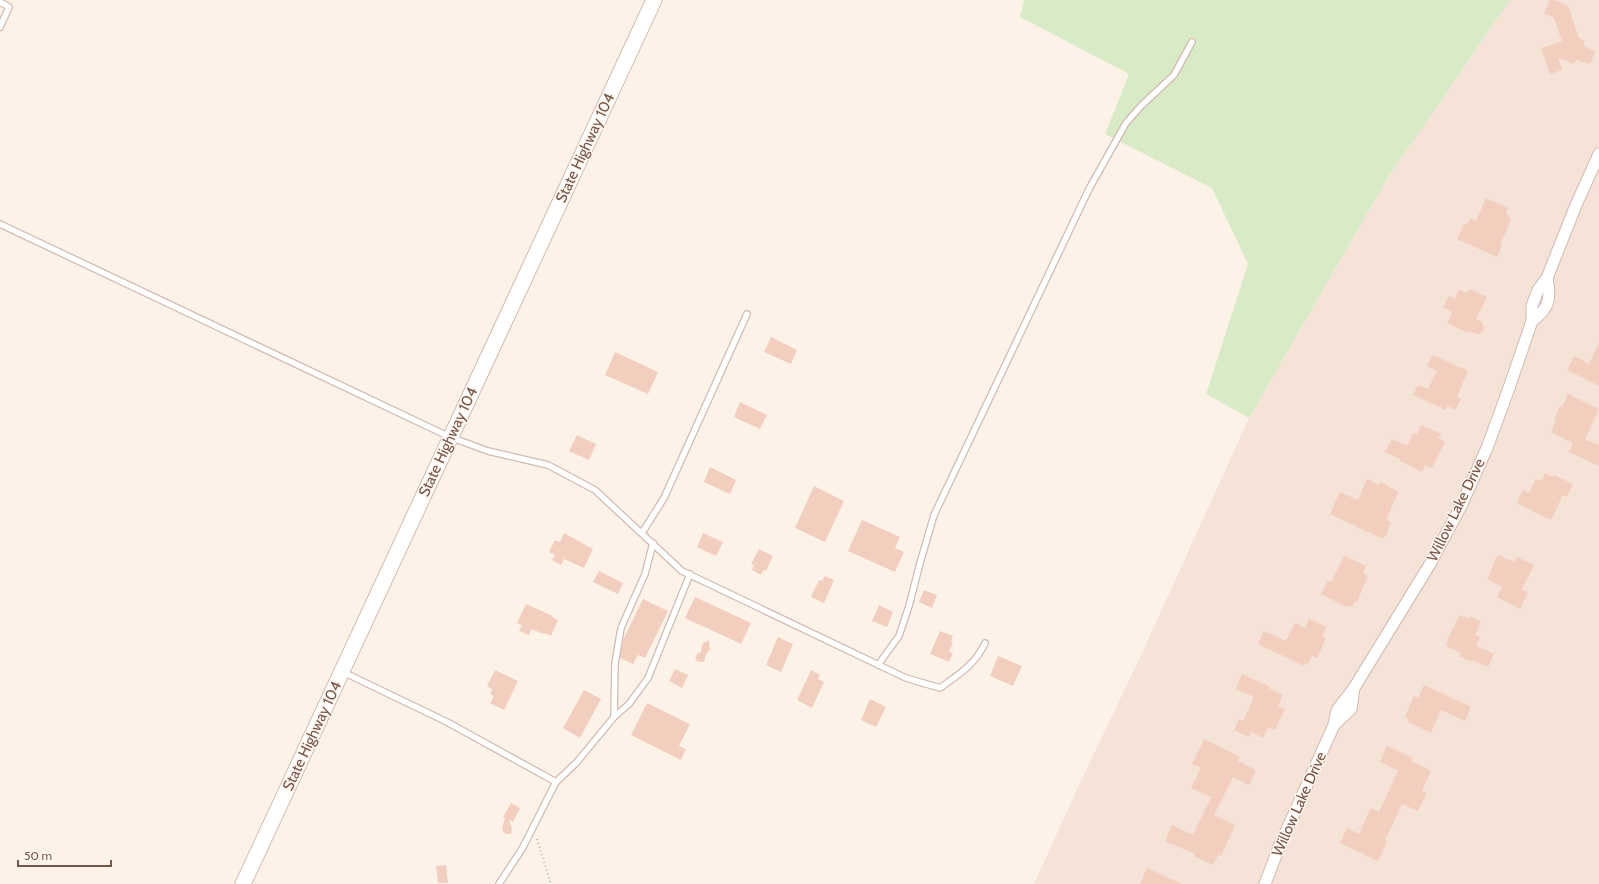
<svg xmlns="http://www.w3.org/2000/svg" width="1599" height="884" viewBox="0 0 1599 884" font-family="Cabin,sans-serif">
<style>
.residential{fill:#f4e3d6}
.green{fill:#d9ebc6}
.building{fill:#f2cebf}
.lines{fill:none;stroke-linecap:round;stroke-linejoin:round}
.lane-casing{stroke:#d1bbb0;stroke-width:8}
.street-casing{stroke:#d1bbb0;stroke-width:13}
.secondary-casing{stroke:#d4baad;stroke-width:17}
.path{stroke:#d8b1a2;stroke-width:2;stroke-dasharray:1 3;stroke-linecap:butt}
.lane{stroke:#fff;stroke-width:5.5}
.street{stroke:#fff;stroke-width:11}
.secondary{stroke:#fff;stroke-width:15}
.labels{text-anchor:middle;stroke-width:3;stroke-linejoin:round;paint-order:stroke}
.street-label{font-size:15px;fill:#77564b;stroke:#fff7ef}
</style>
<rect width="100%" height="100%" fill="#fdf2e8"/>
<path class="residential" d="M1510 0H1599V884H1034L1079 785 1143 651 1249 418 1387 179Z"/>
<path class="green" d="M1024 0H1510L1387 179 1249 418 1206 394 1248 264 1212 188 1105 134 1129 74 1020 17Z"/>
<g class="building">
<path d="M1550 0H1555L1568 6 1579 38 1585 41 1583 45 1595 52 1590 64 1576 60 1574 64 1558 57 1562 70 1550 74 1542 50 1540 49 1562 41 1554 18 1544 13Z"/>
<path d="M1486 198 1508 208 1506 212 1511 220 1500 244 1502 245 1497 257 1457 239 1464 224 1467 225 1470 218 1476 221Z"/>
<path d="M1470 289 1487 297 1476 319 1482 322 1484 328 1480 334H1476L1469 331 1468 333 1447 323 1452 312 1443 307 1449 296 1455 299 1459 290 1467 293Z"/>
<path d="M771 337 797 350 791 364 764 352Z"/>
<path d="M1599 343V386L1567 370 1574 356 1589 364Z"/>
<path d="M615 352 658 372 648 394 605 375Z"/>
<path d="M1433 355 1468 371 1457 397 1461 399 1455 410 1447 406 1446 410 1413 395 1418 385 1428 389 1437 371 1427 366Z"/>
<path d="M1568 394 1599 409 1585 439 1599 445V466L1569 452 1573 443 1551 432 1556 421 1554 420 1560 406 1562 407Z"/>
<path d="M740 402 767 415 760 429 734 417Z"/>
<path d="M1421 425 1441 434 1439 438 1445 442 1432 468 1425 465 1422 472 1400 461V459L1385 452 1392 439 1407 446 1413 433 1417 434Z"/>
<path d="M577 435 596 444 589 460 569 451Z"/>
<path d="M710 467 736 480 730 494 704 482Z"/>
<path d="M1545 473 1553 477 1554 475 1573 484 1567 497 1563 495 1551 520 1517 503 1523 490 1529 493 1536 479 1541 481Z"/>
<path d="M1367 479 1379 485 1380 482 1397 491 1398 493 1386 520 1391 522 1386 536 1385 535 1383 539 1330 514 1340 492 1358 500Z"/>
<path d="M814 486 844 501 825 542 795 528Z"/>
<path d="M862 520 900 537 895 548 904 552 895 572 848 551Z"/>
<path d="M564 533 593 549 584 568 564 559 561 565 552 560 555 555 549 552 555 540 560 542Z"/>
<path d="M703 533 723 542 716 556 697 547Z"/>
<path d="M759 549 773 556 766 571 763 570 761 575 752 570 754 565 751 564Z"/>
<path d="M1498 555 1514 562 1517 557 1534 565 1522 589 1528 592 1520 609 1497 597 1502 587 1487 579Z"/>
<path d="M1344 556 1366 566 1363 573 1368 576 1357 602 1355 601 1352 607 1348 605 1347 607 1321 594 1328 581 1331 582Z"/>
<path d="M599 571 623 583 618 594 593 582Z"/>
<path d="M825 576 834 580 824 603 811 597 819 580 822 581Z"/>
<path d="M924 590 937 595 932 608 919 602Z"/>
<path d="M695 597 751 623 741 644 685 618Z"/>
<path d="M643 599 668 611 645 658 638 655 633 664 620 658 623 640Z"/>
<path d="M526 604 553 616 552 617 558 620 551 636 545 633 544 634 531 629 529 635 519 631 522 625 517 623Z"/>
<path d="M879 605 893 612 887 627 872 621Z"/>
<path d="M1460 615 1469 619 1470 616 1481 622 1475 635 1480 637 1476 646 1494 654 1488 667 1472 660 1471 662 1459 656 1461 653 1446 646 1448 641 1447 640Z"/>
<path d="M1309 619 1326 627 1322 636 1326 638 1317 658 1312 656 1308 664 1306 663 1304 666 1258 644 1264 631 1286 641 1295 623 1305 628Z"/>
<path d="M940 631 953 636 951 641 953 642 949 652 953 653 949 662 930 654Z"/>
<path d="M778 637 793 644 781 672 766 665Z"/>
<path d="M709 640 710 649 706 654 704 662H698L695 659 697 654 701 652 702 644Z"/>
<path d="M998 656 1022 666 1013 686 990 676Z"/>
<path d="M675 669 688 675 682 688 669 681Z"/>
<path d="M495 670 518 681 504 710 490 703 494 696 490 694 492 689 487 686Z"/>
<path d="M811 670 820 675 818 679 824 682 812 708 797 700Z"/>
<path d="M1242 674 1270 687 1269 688 1283 695 1278 706 1285 709 1275 730 1268 727 1263 738 1251 732 1249 737 1234 730 1239 719 1243 721 1254 697 1236 689Z"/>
<path d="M1424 685 1471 707 1465 721 1441 710 1431 733 1408 722 1409 719 1405 717 1414 696 1418 698Z"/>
<path d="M584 690 601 699 580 738 563 728Z"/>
<path d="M870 699 886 707 876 727 861 720Z"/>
<path d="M647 703 690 724 679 746 686 749 681 760 631 735Z"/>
<path d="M1204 739 1240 757 1238 761 1256 770 1249 785 1233 777 1214 815 1235 825 1221 856 1218 855 1213 865 1194 856 1195 854 1165 841 1172 825 1193 835 1211 797 1191 788 1201 768 1192 764Z"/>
<path d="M1387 746 1413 758 1411 761 1431 771 1422 791 1427 793 1418 811 1402 804 1385 840 1387 841 1378 861 1340 843 1347 828 1359 834 1371 808 1379 812 1398 771 1380 762Z"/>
<path d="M511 803 520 808 513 822 509 820 512 829 511 834H506L504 833 502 829 505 818 503 817Z"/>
<path d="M446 865 448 883H438L436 866Z"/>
<path d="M1147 868 1182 884H1140Z"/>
</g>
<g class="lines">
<defs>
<g id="lane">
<path d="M0 2 9 7 0 27"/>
<path d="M0 224 450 437 488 451 548 465 595 490 682 571 906 678 940 688C958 675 976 664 985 643"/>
<path d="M642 533 664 498 747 314"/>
<path d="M878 665 899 636 909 606 920 563 934 515 1089 189 1126 123 1141 106 1174 75 1192 42"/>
<path d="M343 672 447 722 556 782"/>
<path d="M614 717 629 704 648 678 690 574"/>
<path d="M499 884 522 849 556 782 577 762 614 717 615 664 621 628 645 574 653 543"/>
</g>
<g id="street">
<path d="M1532 321C1550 308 1551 298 1547 278"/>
<path d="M1334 725 1337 710 1354 688"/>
<path d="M1265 884 1279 847 1334 725 1351 709 1354 688 1430 564 1461 506 1487 448 1509 388 1532 321V306L1538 290 1547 278 1576 205 1599 154"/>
</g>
<path id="secondary" d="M243 884 654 0"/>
</defs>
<use href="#lane" class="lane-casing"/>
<use href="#street" class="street-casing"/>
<use href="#secondary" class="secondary-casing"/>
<path class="path" d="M537 839 551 884"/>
<use href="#lane" class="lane"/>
<use href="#street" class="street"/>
<use href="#secondary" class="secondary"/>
</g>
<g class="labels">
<g class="street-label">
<text transform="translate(585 148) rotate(-65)" y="5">State Highway 104</text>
<text transform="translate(448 442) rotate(-65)" y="5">State Highway 104</text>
<text transform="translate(1456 510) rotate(-64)" y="5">Willow Lake Drive</text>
<text transform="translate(312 736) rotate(-65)" y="5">State Highway 104</text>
<text transform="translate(1299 804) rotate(-66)" y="5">Willow Lake Drive</text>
</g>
</g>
<path d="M18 860v6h93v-6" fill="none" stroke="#77564b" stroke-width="2"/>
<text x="24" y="860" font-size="12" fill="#77564b" stroke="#fff7ef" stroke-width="3" paint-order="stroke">50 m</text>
</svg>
